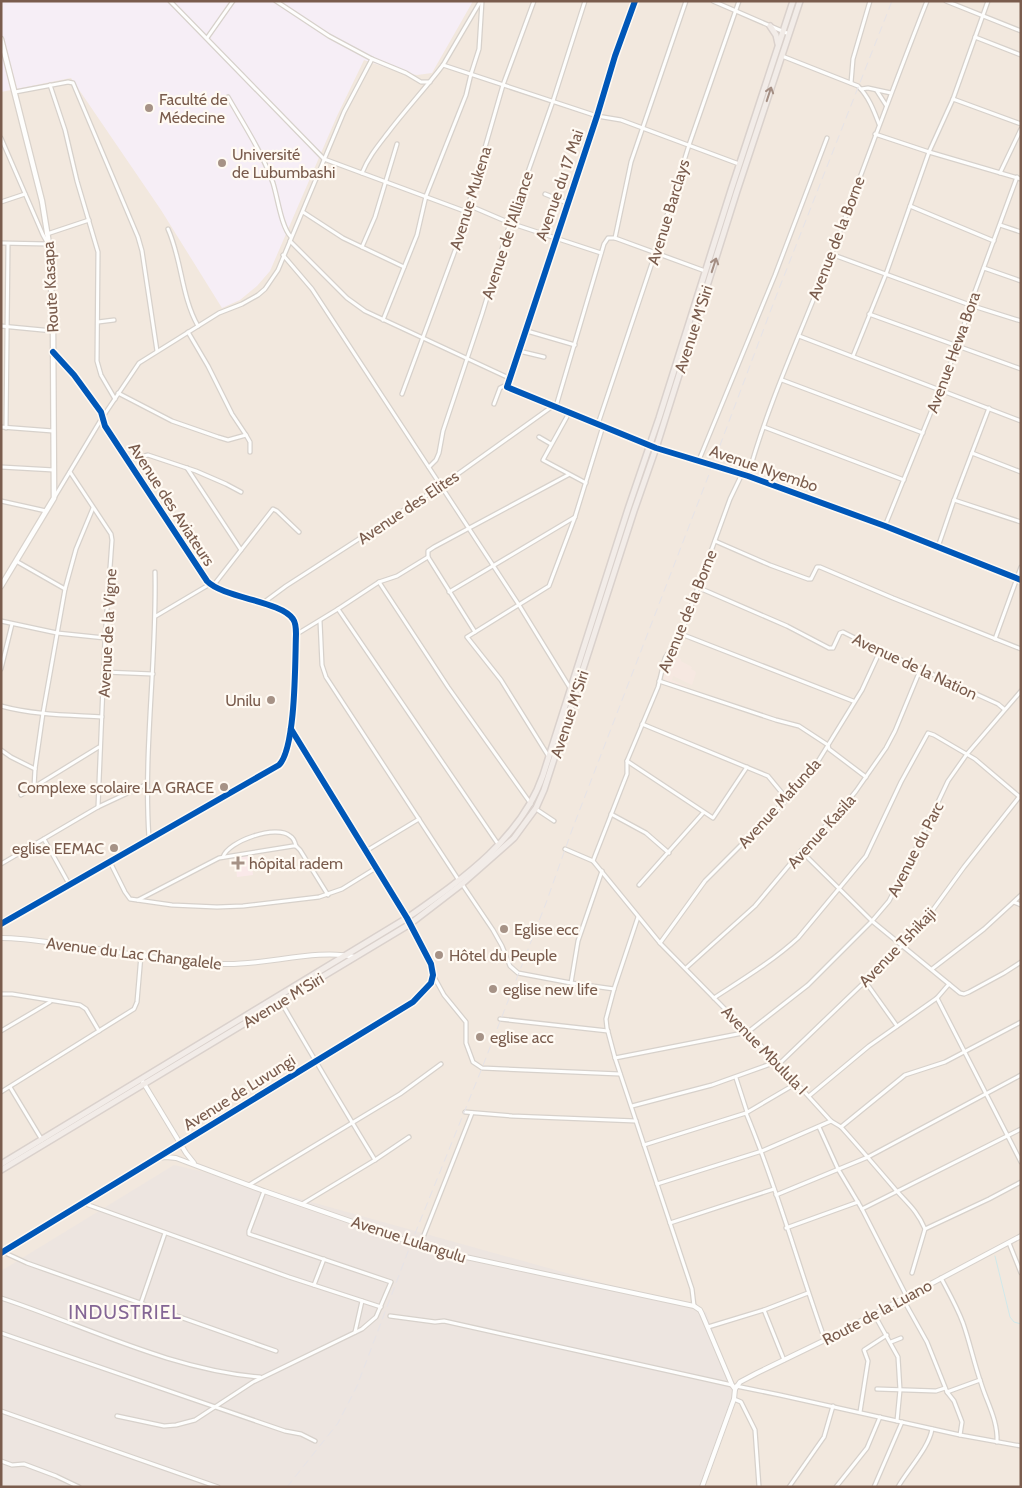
<svg xmlns="http://www.w3.org/2000/svg" width="1022" height="1488" viewBox="0 0 1022 1488" font-family="Cabin,sans-serif">
<style>
.residential{fill:#f2e8de}
.commercial{fill:#f6e8e1}
.industrial{fill:#ede5e0}
.education{fill:#f6eef6}
.medical{fill:#fae9e9}
.lines{fill:none;stroke-linecap:round;stroke-linejoin:round}
.stream{stroke:#d0e8ea;stroke-width:1}
.minor-casing{stroke:#d7d1cb;stroke-width:5.5}
.tertiary-casing{stroke:#d7d1cb;stroke-width:6}
.secondary-casing{stroke:#d9d2cb;stroke-width:7}
.trunk-casing{stroke:#dad1cc;stroke-width:8}
.minor{stroke:#fefefd;stroke-width:3}
.tertiary{stroke:#fefefd;stroke-width:4}
.secondary{stroke:#fefefd;stroke-width:4.5}
.trunk{stroke:#f2ece8;stroke-width:5}
.rail{stroke:#e6e3e7;stroke-width:1;stroke-dasharray:8 5;stroke-linecap:butt}
.cycleway-casing{stroke:#fffaf3;stroke-width:9}
.cycleway{stroke:#0057b8;stroke-width:6}
.oneway{stroke:#a48e83}
.poi-dot{fill:#a69286;stroke:#fffaf3;stroke-width:2}
.labels{text-anchor:middle;stroke-width:4.5;stroke-linejoin:round;paint-order:stroke}
.poi-label{font-size:16px;fill:#7a5c4d;stroke:#fffaf3;text-anchor:start}
.street-label{font-size:16px;fill:#7a5c4d;stroke:#fffaf3}
.quarter-label{font-size:19px;letter-spacing:1px;fill:#846695;stroke:#fffaf3}
</style>
<rect width="100%" height="100%" fill="#f9f5f0"/>
<rect class="residential" x="1" y="1" width="1020" height="1486"/>
<path class="commercial" d="M670 654 681 659V661L692 667 691 669 695 671 696 673 692 685 673 676 672 680 688 687 687 688 669 683 663 678Z"/>
<path class="industrial" d="M174 1165 200 1171 706 1312 738 1398 701 1487H1V1271Z"/>
<path class="education" d="M1 1H473L432 73 417 75 399 72 364 60 337 116 270 271 257 286 240 300 222 308 161 210 71 78 1 92Z"/>
<path class="medical" d="M251 854 253 875 237 877 235 857Z"/>
<g class="lines">
<path class="stream" d="M995 1256 1010 1317 1014 1322 1021 1324"/>
<defs>
<g id="minor">
<path d="M170 1 324 159 467 212"/>
<path d="M276 1 329 36 372 59 406 73 421 82H430"/>
<path d="M635 1 615 56 597 116 507 387 656 448 748 476 885 526 1021 580"/>
<path d="M686 1 631 162 615 238 705 271"/>
<path d="M713 1 789 34"/>
<path d="M946 1 1021 31"/>
<path d="M975 37 1021 55"/>
<path d="M207 38 233 1"/>
<path d="M782 56 858 86C869 97 874 111 879 124"/>
<path d="M443 65 480 2"/>
<path d="M851 83 853 59 870 1"/>
<path d="M50 85 65 130 77 181 98 252 97 361 101 375 115 399"/>
<path d="M861 89 868 88 891 93"/>
<path d="M877 91 886 105"/>
<path d="M15 92 68 82 73 83 138 237 142 251 157 351"/>
<path d="M228 97C244 125 262 152 273 183 278 199 281 226 291 237"/>
<path d="M953 99 1021 124"/>
<path d="M875 134 929 152 1021 179"/>
<path d="M1 138 43 235 48 244"/>
<path d="M362 173C368 158 377 147 387 134 405 110 425 89 443 65L597 116 621 120 739 164"/>
<path d="M1000 173 1021 129"/>
<path d="M545 194 567 203"/>
<path d="M1 202 25 194"/>
<path d="M468 205 510 223 601 253"/>
<path d="M910 206 994 241"/>
<path d="M303 212 343 238 404 267"/>
<path d="M1000 225 1021 232"/>
<path d="M168 229C182 260 181 296 198 326"/>
<path d="M47 234 89 220"/>
<path d="M290 241 347 298 365 311 509 378"/>
<path d="M1 243 48 244"/>
<path d="M362 247 375 217 397 144"/>
<path d="M831 254 970 305 1021 321"/>
<path d="M283 255 312 289 519 605 570 688"/>
<path d="M984 268 1021 281"/>
<path d="M869 314 1021 369"/>
<path d="M383 320 417 235 426 196 466 95 471 74 479 49 482 1"/>
<path d="M98 322 114 320"/>
<path d="M1 326 53 331"/>
<path d="M527 331 575 345"/>
<path d="M188 332 208 366 232 414 246 435 250 442V452"/>
<path d="M799 336 1021 421"/>
<path d="M519 351 544 357"/>
<path d="M853 356 886 274 929 152 953 99 988 1"/>
<path d="M782 380 923 433"/>
<path d="M118 393 172 421 218 437 228 440 246 435"/>
<path d="M402 394 456 248 503 85 534 1"/>
<path d="M494 404 500 388 506 385"/>
<path d="M569 413 543 460 586 483"/>
<path d="M598 424 655 254 689 145 739 1"/>
<path d="M1 427 53 431"/>
<path d="M764 427 904 480"/>
<path d="M6 428 8 244"/>
<path d="M539 437 551 444"/>
<path d="M972 453 1021 472"/>
<path d="M128 460 148 455 196 471 226 484 241 492"/>
<path d="M699 460 775 275 827 138"/>
<path d="M1 467 54 470"/>
<path d="M429 467 436 460 439 453 443 431 482 314 510 223 553 101 585 1"/>
<path d="M187 468 241 550"/>
<path d="M70 472 111 534 112 540 105 638 98 807"/>
<path d="M748 476C769 400 804 326 832 253 863 169 894 85 927 1"/>
<path d="M54 498 102 418 139 363 219 313 242 304 258 295 265 289 278 270 344 112 372 59"/>
<path d="M954 500 1021 522"/>
<path d="M1 501 46 511"/>
<path d="M885 526 958 345 970 305 1017 177"/>
<path d="M715 541 770 565 808 579H811L817 567H820L893 598 1021 649"/>
<path d="M938 547 954 500 989 408"/>
<path d="M428 557 475 632"/>
<path d="M16 561 65 589"/>
<path d="M379 582 448 687 531 804"/>
<path d="M213 586 273 509 277 511 299 532"/>
<path d="M697 587 787 626 829 648H833L840 633 843 632C894 658 946 680 998 704L1004 709"/>
<path d="M449 592 575 517"/>
<path d="M263 603 286 586 441 486 557 403 604 244 608 238H615"/>
<path d="M338 609 498 844"/>
<path d="M156 616 210 584"/>
<path d="M1 621 57 633 105 638"/>
<path d="M320 621 322 665 326 677 458 879"/>
<path d="M297 634 338 609 379 582 397 576 428 557V551L434 547 568 475"/>
<path d="M681 634 853 701"/>
<path d="M995 639 1021 567"/>
<path d="M1 669 12 624"/>
<path d="M104 672 153 674"/>
<path d="M659 681 776 720 799 726 828 745 829 749 866 777"/>
<path d="M1 706C34 715 68 715 102 717"/>
<path d="M642 724 768 776 787 799"/>
<path d="M291 730 407 918"/>
<path d="M1 750 11 757 35 769"/>
<path d="M549 757 501 680 467 637 549 586 575 517 603 426"/>
<path d="M627 761 713 818 747 767"/>
<path d="M34 787 35 769 43 713 65 589 76 549 93 508"/>
<path d="M21 795 99 747"/>
<path d="M536 809 554 821"/>
<path d="M611 814 646 833 669 853"/>
<path d="M149 838C143 750 157 661 155 572"/>
<path d="M44 839 69 884"/>
<path d="M565 849 593 861 660 943 779 1064 831 1121 841 1127C860 1148 877 1168 895 1189 907 1203 917 1210 925 1229L912 1273"/>
<path d="M366 851 419 819"/>
<path d="M801 851 872 921 960 993 964 994 969 992 1004 973 1021 962"/>
<path d="M223 857C228 841 277 824 290 836 294 838 295 842 296 846"/>
<path d="M593 861 627 774V761L658 687 665 658 681 634 730 499 742 474"/>
<path d="M110 862 125 892 130 899 172 905 217 907 243 906 319 897 342 889 376 868"/>
<path d="M1 864 98 807 147 784"/>
<path d="M462 884 493 930 502 946 510 966 518 973 571 983 614 989"/>
<path d="M639 885 703 813"/>
<path d="M138 900 219 858 293 846H296L300 850 328 895"/>
<path d="M1014 902 1021 905"/>
<path d="M638 917 614 989 606 1019 607 1028 615 1058 692 1289 694 1306"/>
<path d="M1 924 279 765C296 748 295 661 296 634 296 629 296 623 293 619 281 601 223 598 207 581L105 426 101 412 74 375 53 352"/>
<path d="M660 943 705 881 787 799 817 763 862 690 880 651"/>
<path d="M686 968 755 906 801 851 839 812 856 791 886 748 895 731 921 668"/>
<path d="M932 969 984 929 1021 895"/>
<path d="M433 975 444 995 466 1022V1043L473 1062 482 1068 620 1074"/>
<path d="M865 981 897 1026"/>
<path d="M571 983 578 941 602 871"/>
<path d="M1 994H12L80 1005 86 1009 99 1031"/>
<path d="M714 998C743 979 773 961 798 938L866 856 901 782 928 733 934 735 975 759 1021 798"/>
<path d="M937 998 1021 1162"/>
<path d="M281 1002C312 1055 343 1108 375 1160"/>
<path d="M500 1019 608 1031"/>
<path d="M1 1031 50 1002"/>
<path d="M615 1058 748 1032 808 985 872 921 889 901 912 857 948 781 967 754 1021 691"/>
<path d="M779 1064 902 946 932 911 964 867 1020 796"/>
<path d="M736 1078 747 1112"/>
<path d="M10 1087 42 1140"/>
<path d="M1 1092 134 1009 137 1002 141 955"/>
<path d="M809 1096 869 1046 937 998 949 984"/>
<path d="M632 1106 712 1085 776 1062"/>
<path d="M465 1112 512 1116 636 1121"/>
<path d="M746 1113C777 1187 798 1265 825 1340"/>
<path d="M819 1127 838 1169 862 1209 907 1297"/>
<path d="M841 1127 905 1075 945 1062 1021 1022"/>
<path d="M644 1145 746 1113 797 1083"/>
<path d="M657 1184 762 1151 831 1121"/>
<path d="M249 1185 400 1094 441 1064"/>
<path d="M776 1195 868 1157 1021 1075"/>
<path d="M83 1203 289 1277 381 1307"/>
<path d="M302 1204 375 1160 409 1137"/>
<path d="M862 1209 1021 1129"/>
<path d="M670 1223 774 1189"/>
<path d="M786 1228 858 1202"/>
<path d="M925 1229 989 1199 1021 1182"/>
<path d="M1009 1243 1021 1273"/>
<path d="M420 1245 472 1113"/>
<path d="M3 1252 27 1263 276 1351"/>
<path d="M941 1278C949 1293 957 1307 963 1323 970 1343 974 1363 981 1383 987 1403 998 1420 997 1442"/>
<path d="M314 1285 324 1259"/>
<path d="M1 1298C86 1326 171 1370 260 1377"/>
<path d="M903 1299 927 1342 947 1392 954 1401 959 1414 962 1422 960 1435"/>
<path d="M141 1303 165 1233"/>
<path d="M764 1310 784 1360"/>
<path d="M874 1314 898 1357 900 1390 897 1421"/>
<path d="M390 1316 435 1322 444 1321 732 1385"/>
<path d="M708 1327 764 1310 808 1293"/>
<path d="M355 1332 362 1301"/>
<path d="M1 1333 285 1431 301 1434 315 1441"/>
<path d="M891 1342 901 1338"/>
<path d="M736 1386 780 1395 960 1435 1021 1446"/>
<path d="M877 1389 936 1391 945 1388"/>
<path d="M947 1392 980 1380"/>
<path d="M734 1399 741 1402 755 1430 759 1487"/>
<path d="M1 1411 218 1487"/>
<path d="M860 1412 868 1361 864 1350 887 1335"/>
<path d="M117 1416 164 1426 176 1425 195 1420 253 1382 362 1329 376 1317 391 1282 249 1234V1231L264 1191"/>
<path d="M1 1461 12 1465 24 1464 56 1476 79 1487"/>
<path d="M789 1487 824 1437 833 1406"/>
<path d="M836 1487 867 1448 880 1417"/>
<path d="M874 1487 902 1422"/>
<path d="M898 1487C908 1469 929 1448 932 1429"/>
</g>
<g id="tertiary">
<path d="M1 938C26 938 52 943 77 946 125 953 174 962 223 964 265 966 316 948 355 957"/>
<path d="M143 1082 186 1153 194 1163"/>
<path d="M157 1158 166 1157 176 1158 264 1191 433 1250 694 1306 700 1310 702 1314 732 1385 735 1389"/>
<path d="M1 1253 419 997 431 983 433 971 407 918"/>
<path d="M735 1389 740 1382 757 1373 825 1340 1021 1236"/>
<path d="M702 1487 734 1399 735 1389"/>
</g>
<path id="secondary" d="M1 39 42 201 49 244 53 327 54 498 1 586"/>
<g id="trunk">
<path d="M770 26 776 35 778 44"/>
<path d="M1 1164 407 918C461 880 521 839 543 775L628 509 659 418 731 190 793 1"/>
<path d="M1 1170 410 924 462 884 514 838 536 808 544 790 634 511 656 448 737 191 800 1"/>
</g>
</defs>
<use href="#minor" class="minor-casing"/>
<use href="#tertiary" class="tertiary-casing"/>
<use href="#secondary" class="secondary-casing"/>
<use href="#trunk" class="trunk-casing"/>
<use href="#minor" class="minor"/>
<use href="#tertiary" class="tertiary"/>
<use href="#secondary" class="secondary"/>
<use href="#trunk" class="trunk"/>
<path class="rail" d="M287 1487 338 1423 357 1386 412 1241 482 1068 546 903 572 830 713 464 775 299 892 1"/>
<defs>
<g id="cycleway">
<path d="M635 1 615 56 597 116 507 387 656 448 748 476 885 526 1021 580"/>
<path d="M1 924 279 765C296 748 295 661 296 634 296 629 296 623 293 619 281 601 223 598 207 581L105 426 101 412 74 375 53 352"/>
<path d="M1 1253 413 1002 431 983 433 975 431 964 407 918 291 729"/>
</g>
</defs>
<use href="#cycleway" class="cycleway-casing"/>
<use href="#cycleway" class="cycleway"/>
</g>
<defs><path id="oneway-shaft" d="M-6 0H5M1.5-3L5.5 0L1.5 3" fill="none" stroke-width="1.6" stroke-linecap="round" stroke-linejoin="round" transform="scale(1.25)"/></defs>
<g class="oneway">
<use href="#oneway-shaft" transform="translate(769 94) rotate(-72)"/>
<use href="#oneway-shaft" transform="translate(714 265) rotate(-72)"/>
</g>
<g class="poi-dot">
<circle cx="149" cy="108" r="5"/>
<circle cx="222" cy="163" r="5"/>
<circle cx="271" cy="700" r="5"/>
<circle cx="224" cy="787" r="5"/>
<circle cx="114" cy="848" r="5"/>
<path d="M235.5 855.5h5v5h5v5h-5v5h-5v-5h-5v-5h5z"/>
<circle cx="504" cy="929" r="5"/>
<circle cx="439" cy="955" r="5"/>
<circle cx="493" cy="989" r="5"/>
<circle cx="480" cy="1037" r="5"/>
</g>
<g class="labels">
<g class="poi-label">
<text x="159" y="105">Faculté de<tspan x="159" dy="18">Médecine</tspan></text>
<text x="232" y="160">Université<tspan x="232" dy="18">de Lubumbashi</tspan></text>
<text x="261" y="706" text-anchor="end">Unilu</text>
<text x="214" y="793" text-anchor="end">Complexe scolaire LA GRACE</text>
<text x="104" y="854" text-anchor="end">eglise EEMAC</text>
<text x="249" y="869">hôpital radem</text>
<text x="514" y="935">Eglise ecc</text>
<text x="449" y="961">Hôtel du Peuple</text>
<text x="503" y="995">eglise new life</text>
<text x="490" y="1043">eglise acc</text>
</g>
<g class="street-label">
<text transform="translate(559 185) rotate(-71)" y="6">Avenue du 17 Mai</text>
<text transform="translate(470 198) rotate(-73)" y="6">Avenue Mukena</text>
<text transform="translate(668 212) rotate(-73)" y="6">Avenue Barclays</text>
<text transform="translate(507 235) rotate(-72)" y="6">Avenue de l'Alliance</text>
<text transform="translate(836 238) rotate(-69)" y="6">Avenue de la Borne</text>
<text transform="translate(50 287) rotate(-93)" y="6">Route Kasapa</text>
<text transform="translate(693 329) rotate(-72)" y="6">Avenue M'Siri</text>
<text transform="translate(953 352) rotate(-70)" y="6">Avenue Hewa Bora</text>
<text transform="translate(764 468) rotate(19)" y="6">Avenue Nyembo</text>
<text transform="translate(172 504) rotate(57)" y="6">Avenue des Aviateurs</text>
<text transform="translate(408 507) rotate(-34)" y="6">Avenue des Elites</text>
<text transform="translate(687 611) rotate(-68)" y="6">Avenue de la Borne</text>
<text transform="translate(107 633) rotate(-87)" y="6">Avenue de la Vigne</text>
<text transform="translate(915 666) rotate(25)" y="6">Avenue de la Nation</text>
<text transform="translate(569 714) rotate(-72)" y="6">Avenue M'Siri</text>
<text transform="translate(779 803) rotate(-48)" y="6">Avenue Mafunda</text>
<text transform="translate(821 831) rotate(-48)" y="6">Avenue Kasila</text>
<text transform="translate(915 849) rotate(-63)" y="6">Avenue du Parc</text>
<text transform="translate(897 947) rotate(-46)" y="6">Avenue Tshikaji</text>
<text transform="translate(134 953) rotate(7)" y="6">Avenue du Lac Changalele</text>
<text transform="translate(283 1000) rotate(-31)" y="6">Avenue M'Siri</text>
<text transform="translate(765 1050) rotate(46)" y="6">Avenue Mbulula I</text>
<text transform="translate(239 1092) rotate(-32)" y="6">Avenue de Luvungi</text>
<text transform="translate(409 1239) rotate(18)" y="6">Avenue Lulangulu</text>
<text transform="translate(877 1312) rotate(-28)" y="6">Route de la Luano</text>
</g>
<g class="quarter-label">
<text x="125" y="1319">INDUSTRIEL</text>
</g>
</g>
<rect width="1022" height="1488" fill="none" stroke="#7a5c4d" stroke-width="5"/>
</svg>
